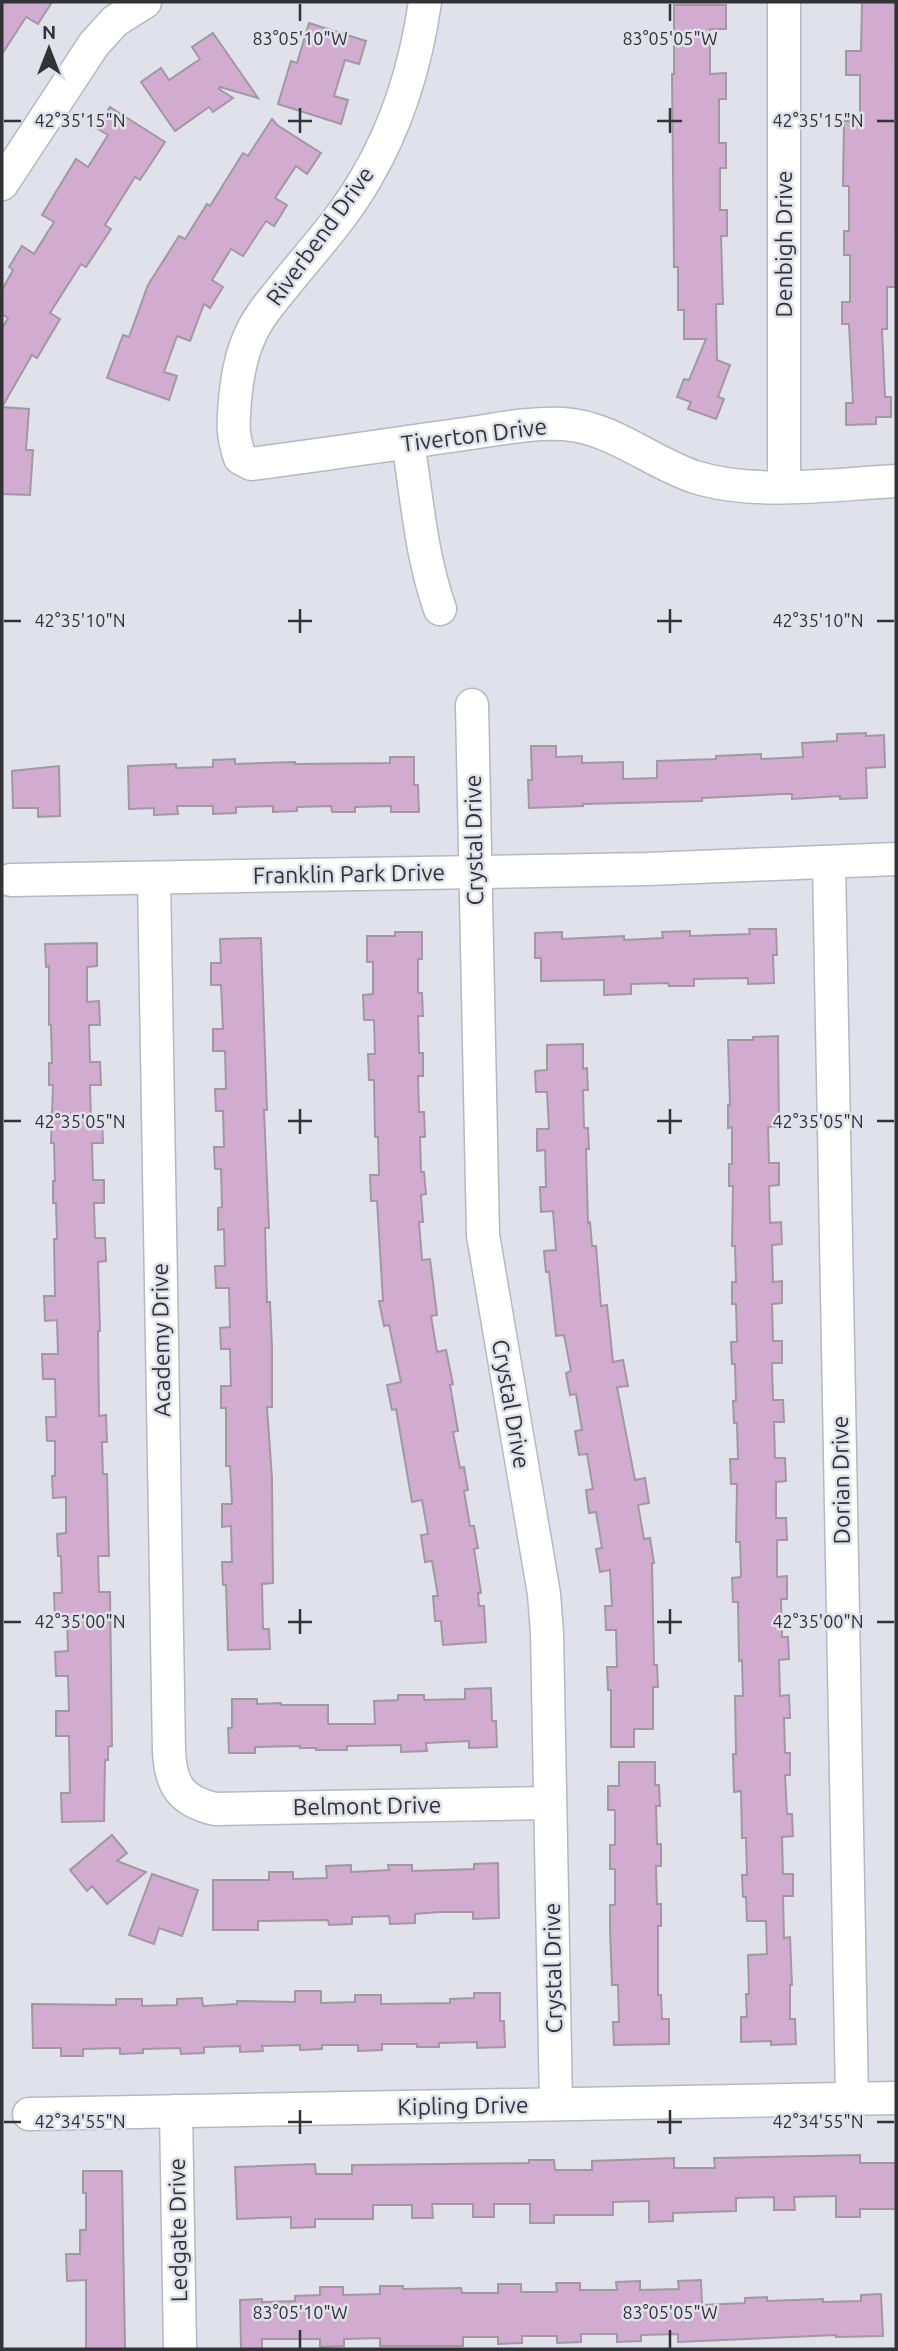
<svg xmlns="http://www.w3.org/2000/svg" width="898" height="2351" viewBox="0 0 898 2351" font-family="Ubuntu,sans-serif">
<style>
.building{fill:#d1acd0;stroke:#a198a0;stroke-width:2}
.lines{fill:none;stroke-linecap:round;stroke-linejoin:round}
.minor-casing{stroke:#b7b7c1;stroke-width:35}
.minor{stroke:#fff;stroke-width:32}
.ticks{fill:none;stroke:#333337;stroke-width:2.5}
.labels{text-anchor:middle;stroke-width:5;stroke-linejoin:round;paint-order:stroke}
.street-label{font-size:23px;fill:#333337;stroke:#e1e1ec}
.ticks-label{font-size:18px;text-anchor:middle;fill:#333337;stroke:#e1e1ec;stroke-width:5;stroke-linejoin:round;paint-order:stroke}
</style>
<rect width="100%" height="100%" fill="#e1e1ec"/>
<g class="building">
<path d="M2 2H52L38 24 26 17 2 54Z"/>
<path d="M862 2H895L896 287H887V329H882L885 397H891V417H876V424L846 425V403H853L849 324H842V302H850V255H844V231H849V186H843L844 121H860V75H846V51H861Z"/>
<path d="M674 5H726V29H710V74L726 73V99H719V143H726V168H720V210H727V236H721L723 304H716L717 360 730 365 718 397 724 399 716 419 688 409 691 402 677 397 684 379 689 380 706 339H684V310H678V267H674L672 74H674Z"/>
<path d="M309 23 366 41 359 64 345 60 334 96 348 100 341 124 278 104 291 61 297 63Z"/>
<path d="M213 33 258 98 220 87 219 89 233 98 213 112 209 107 175 131 141 82 161 68 169 80 200 59 192 47Z"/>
<path d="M110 107 165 142 140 180 135 177 105 225 111 229 86 267 81 264 50 313 60 319 37 358 32 355 2 407 29 409 26 450H33L30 495 2 494V328L8 318 2 314V290L13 270 9 267 22 246 34 254 54 222 42 215 76 159 88 167 108 135 96 128Z"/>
<path d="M272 119 277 125 321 153 307 174 296 166 275 198 287 205 274 226 266 221 243 256 231 249 212 280 223 287 210 308 204 304 190 341 177 336 164 372 177 376 169 400 107 378 123 335 129 337 148 285 179 236 185 239 207 204 210 206 243 153 248 156Z"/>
<path d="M866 733V736L884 735 885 767 866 768 867 798 840 799V796L792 799V794H782L702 798V801L583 804V806L529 808 528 780H532L531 746H556V757L582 756V763L623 762V779L657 778V761L716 759V756L761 754V759L803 757 802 743 837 741V734Z"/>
<path d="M390 757H414V785H418L419 812H391V806L355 807V812H332L331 806 297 807V811L273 812V806L236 807V813L213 814V806H177L178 814 154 815V808L129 809 128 766 176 764V768L213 767V760L235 759V764L295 762V764L390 763Z"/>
<path d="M59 766 60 816 38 817V808H13L12 771Z"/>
<path d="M749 929H776L777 955H773L774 983 748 984V978L694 979V986H669L668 983 631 984V994L604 995V980L541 981V958H535V933L562 932V939L624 936V940L663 938 662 932 690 931V936L750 934Z"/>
<path d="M395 932H422V959H418V993H422L423 1016H418L419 1053H423V1076H418L419 1112H424L425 1137H420L421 1172H424L426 1194 421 1195 423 1222H419L422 1260 430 1259 437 1315 431 1316 437 1352 446 1350 453 1384 450 1385 458 1431 453 1432 460 1468 464 1467 468 1490 464 1491 470 1526H474L478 1548 474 1549 481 1593H478L479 1606H484L486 1642 443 1645 441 1621H435L433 1596H438L432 1561 425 1562 421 1535 428 1534 422 1500 412 1502 396 1409 392 1410 387 1385 401 1382 389 1325 384 1326 379 1301H383L377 1201H371L370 1175H379L378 1137H375L374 1080H369L368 1054H375L374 1020H364L363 995 373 994V962H367V936H395Z"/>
<path d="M261 938 267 1110H264L269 1228H265L267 1302H270L272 1348V1407H267L272 1479 273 1583 262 1584 263 1629H269L270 1649 228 1650 226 1585H223L222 1562H232L231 1526 222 1527V1504H232L230 1466H226V1408H221V1386H231L230 1349H221L220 1328 230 1327 229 1288H216L215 1266H225L224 1229 218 1230V1208L222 1207 221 1169H215L214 1147H224L223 1111H216L215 1089H226L225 1051H213V1029H223L221 985H211V963H221L220 939Z"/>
<path d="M97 943V966L87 967V1002L99 1001 100 1025H89L90 1062H100L101 1085H90L91 1120H102L103 1143H92L93 1180H104V1203H94L95 1238H105L106 1261 98 1262 100 1331H98L99 1416 106 1415 107 1442H102L103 1474H107L109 1556H98L99 1592H110L112 1746 108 1747V1760H105L104 1821 62 1822 61 1793H70L69 1736H56V1711H69L68 1676H56L55 1652 68 1651 67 1617 55 1618 54 1593H62L61 1556H58L57 1534 66 1533V1497L53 1498 52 1476H55V1441H47L46 1417H56L55 1379H43L42 1354H58L57 1320 45 1321 44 1296H55L54 1239H57L56 1203H53V1181H55L54 1143H51L53 1085H49V1063H52L51 1025H49V966L46 967 45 944Z"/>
<path d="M778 1036 779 1126 768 1127 769 1163H779V1185L769 1186 770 1223 781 1222 782 1244 772 1245 773 1282 782 1281V1303L772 1304 773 1341H782V1363H772L773 1400H783L784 1422H774L775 1458H785L786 1481 776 1482V1518H786L787 1540H777V1577L787 1576V1599H781L782 1637H788L789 1659 779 1660 780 1696 789 1695 790 1718H784L785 1753H790V1775H785L787 1814H792L793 1836 782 1837 783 1874H793V1896H783L784 1938 790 1937 792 1985H790V2019H795L796 2044 771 2045V2041L741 2042V2017H747L746 1994H749L748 1955 767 1954 766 1921H747L746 1897H743L742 1875H747L746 1838H742L741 1791 734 1792 733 1754H736L735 1696H743L742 1660 739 1661 738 1602H733L732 1578 741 1577 740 1542H736L737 1484H731L730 1459H738L737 1423H734L733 1401H736L735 1364H732L731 1342H737L736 1304H732V1282H736L735 1246H732L733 1186H729V1164H732V1127L728 1128V1105H730L728 1040H753V1037Z"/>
<path d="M583 1044V1069L587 1068 588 1090H583L584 1128H588L589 1149H586L588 1223 590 1222 592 1246H596L601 1306 607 1305 613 1362 623 1360 628 1386 617 1387 635 1480 645 1478 649 1503 638 1505 644 1539 650 1538 654 1563H652L654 1665H657L658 1687H653V1729H634V1747H611V1690H608L607 1667H617L616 1630H606L605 1606H612L610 1570 600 1572 596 1549 602 1548 596 1512 589 1513 586 1490 593 1489 587 1454 579 1455 575 1431 582 1430 576 1394 570 1395 566 1373 571 1371 564 1335 556 1336 549 1272H546L544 1251 556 1250 553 1211 541 1212 540 1187H546L545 1150 537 1151V1129H549L547 1092H536L535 1071 547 1070V1045Z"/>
<path d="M491 1688 492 1721H496L497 1747 469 1748V1741L426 1743 427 1751 401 1752V1745L347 1746V1750H316V1748H300V1746L255 1747V1753H229L228 1728H232V1699H257V1704L281 1703V1705H328V1724H375L374 1701 398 1700V1695H424V1700L465 1699V1689Z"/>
<path d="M619 1762H655V1785H659L660 1806H656L657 1844H661V1866H656L657 1904H661V1926H658V1995H661L662 2019H669V2044L614 2045 613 2022H619L618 1985H612L610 1929V1905H615V1869H610V1845H615V1810H608V1786H619Z"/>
<path d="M112 1835 127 1853 117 1861 146 1872 107 1904 92 1886 87 1891 70 1870Z"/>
<path d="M498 1863 499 1918 473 1919V1912H439L415 1914V1923L390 1924 389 1916 352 1917V1924L329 1925 328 1920 258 1921V1930H213V1880H269V1872H293V1879L327 1878 326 1866 351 1865V1872L389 1870 388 1865H412V1871L474 1869V1864Z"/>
<path d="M152 1874 198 1890 182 1936 159 1928 154 1944 129 1935Z"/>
<path d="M295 1991H321V2003L355 2002V1995H381V2004L450 2003V1999L474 1998V1993H500V2021H504L505 2047 477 2048V2042L439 2043V2047H417V2044H382V2050L358 2051V2045H322V2049L300 2050V2045L262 2046 263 2051 240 2052V2046L204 2047V2053L181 2054 180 2048 143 2049V2053L120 2054V2048L83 2049V2056H61V2048H33L32 2004 116 2005V1999H142V2006L177 2005V1999L202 1998 203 2006 237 2004V2001L295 2002Z"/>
<path d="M860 2155V2163H896V2209H860V2217H836V2196L794 2197 795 2210H774V2197L736 2198V2211L673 2213V2221L649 2222V2201L613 2202V2215H554V2223H530V2204H494V2217H473V2204H432L433 2218H412V2205H373V2219H315V2227L291 2228V2217L237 2219 235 2167 315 2164 316 2174H352V2165L529 2163V2160H554L555 2170H592V2161L674 2158V2168H715L714 2158Z"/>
<path d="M83 2171H122L125 2349H86V2280L67 2281 66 2254H80V2230H86V2193H83Z"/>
<path d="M701 2280 702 2305 745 2303V2298L767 2297V2301L823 2299V2302L861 2301V2295L881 2294 883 2336 836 2337V2335L678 2342V2334L641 2335V2341L617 2342V2334H581V2342L557 2343V2336H522V2343L498 2344V2337H463V2346H380V2338L344 2339V2346L320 2347V2339H262V2349H241L240 2300 262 2299V2302L295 2301V2296L320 2295V2287H343V2295L380 2294V2286H403V2289L461 2288 462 2293H498V2284H521V2292H557L556 2283H580V2290H617L616 2282 640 2281V2290L679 2289 678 2281Z"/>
</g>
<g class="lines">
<defs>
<g id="minor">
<path d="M425 2C416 64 398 124 366 178 344 217 313 250 285 285 272 301 257 318 249 338 240 358 237 378 235 400 233 425 232 434 240 458L251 464C320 455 388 445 457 435 491 431 528 422 563 424 612 427 650 462 695 477 755 496 834 484 896 481"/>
<path d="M2 184 94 44 115 21 145 2"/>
<path d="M408 442C417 498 421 556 440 609"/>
<path d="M784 486V2"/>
<path d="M472 705 483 1235 544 1594 547 1633 556 2104"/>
<path d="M829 863 852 2098"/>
<path d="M154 878 169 1752C171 1786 181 1801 215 1809L550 1803"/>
<path d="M11 880 648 869 896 859"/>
<path d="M176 2111 180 2349"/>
<path d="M29 2114 896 2098"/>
</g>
</defs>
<use href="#minor" class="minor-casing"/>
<use href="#minor" class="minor"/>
</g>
<path class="ticks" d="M300 4V21M670 4V21M300 108V133M670 108V133M4 121H21M288 121H312M657 121H682M877 121H894M300 609V633M670 609V633M4 621H21M288 621H312M657 621H682M877 621H894M300 1109V1134M670 1109V1134M4 1121H21M288 1121H312M657 1121H682M877 1121H894M300 1609V1634M670 1609V1634M4 1622H21M288 1622H312M657 1622H682M877 1622H894M300 2110V2134M670 2110V2134M4 2122H21M288 2122H312M657 2122H682M877 2122H894M300 2330V2348M670 2330V2348"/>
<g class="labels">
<g class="street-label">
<text transform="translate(320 236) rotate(-54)" y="8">Riverbend Drive</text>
<text transform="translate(784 244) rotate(-90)" y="8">Denbigh Drive</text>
<text transform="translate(474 435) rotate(-7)" y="8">Tiverton Drive</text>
<text transform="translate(474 840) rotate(-91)" y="8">Crystal Drive</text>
<text transform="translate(349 874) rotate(-1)" y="8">Franklin Park Drive</text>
<text transform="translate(161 1340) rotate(-91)" y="8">Academy Drive</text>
<text transform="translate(511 1404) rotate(80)" y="8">Crystal Drive</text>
<text transform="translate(841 1480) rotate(-91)" y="8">Dorian Drive</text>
<text transform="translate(367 1806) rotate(-1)" y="8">Belmont Drive</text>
<text transform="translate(553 1968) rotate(-91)" y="8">Crystal Drive</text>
<text transform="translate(463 2106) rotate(-1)" y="8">Kipling Drive</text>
<text transform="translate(178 2230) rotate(-91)" y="8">Ledgate Drive</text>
</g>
</g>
<g class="ticks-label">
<text x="300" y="45">83°05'10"W</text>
<text x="670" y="45">83°05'05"W</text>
<text x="80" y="127">42°35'15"N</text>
<text x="818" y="127">42°35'15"N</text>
<text x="80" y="627">42°35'10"N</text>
<text x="818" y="627">42°35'10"N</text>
<text x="80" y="1128">42°35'05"N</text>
<text x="818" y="1128">42°35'05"N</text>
<text x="80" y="1628">42°35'00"N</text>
<text x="818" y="1628">42°35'00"N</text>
<text x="80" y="2128">42°34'55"N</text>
<text x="818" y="2128">42°34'55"N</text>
<text x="300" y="2319">83°05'10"W</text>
<text x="670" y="2319">83°05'05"W</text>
</g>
<rect width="898" height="2351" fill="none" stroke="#333337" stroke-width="7"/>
<g transform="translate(49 49)" stroke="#e1e1ec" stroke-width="5" paint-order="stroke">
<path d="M0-5L12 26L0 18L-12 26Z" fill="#333337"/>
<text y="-10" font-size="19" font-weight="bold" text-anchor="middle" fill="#333337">N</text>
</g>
</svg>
